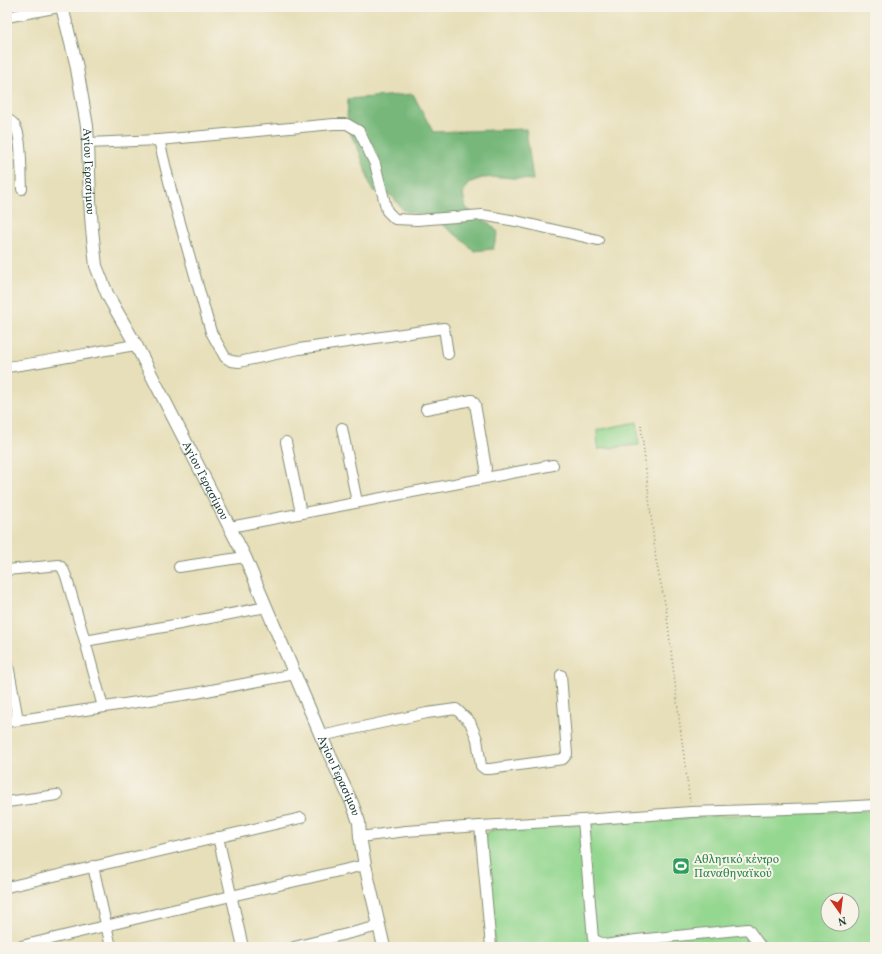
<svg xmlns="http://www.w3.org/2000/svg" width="882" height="954" viewBox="0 0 882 954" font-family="Vollkorn,serif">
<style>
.green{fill:#94d790;stroke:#5a8a62;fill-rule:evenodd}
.forest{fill:#77b87a;stroke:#4b7a57}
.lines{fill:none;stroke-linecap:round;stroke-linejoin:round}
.minor-casing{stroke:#838e76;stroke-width:12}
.tertiary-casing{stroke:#838e76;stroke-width:14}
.path{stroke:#838e76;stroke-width:1.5;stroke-dasharray:1 3;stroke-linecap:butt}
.minor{stroke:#fff;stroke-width:10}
.tertiary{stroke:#fff;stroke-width:12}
.labels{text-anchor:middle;stroke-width:4;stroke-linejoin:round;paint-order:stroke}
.street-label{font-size:12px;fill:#1f3d34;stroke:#f7f3e8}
.leisure-label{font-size:12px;fill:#27864d;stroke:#f7f3e8;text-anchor:start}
</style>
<rect width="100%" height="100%" fill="#f7f3e8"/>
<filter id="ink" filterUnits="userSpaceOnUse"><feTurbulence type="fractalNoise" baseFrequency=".025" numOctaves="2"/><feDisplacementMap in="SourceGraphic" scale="8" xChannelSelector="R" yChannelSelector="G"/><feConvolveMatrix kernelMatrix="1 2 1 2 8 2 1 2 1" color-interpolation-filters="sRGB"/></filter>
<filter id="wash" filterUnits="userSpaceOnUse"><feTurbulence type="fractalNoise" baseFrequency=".012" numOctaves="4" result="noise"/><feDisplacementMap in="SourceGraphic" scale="16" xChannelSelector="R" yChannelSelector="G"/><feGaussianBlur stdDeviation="0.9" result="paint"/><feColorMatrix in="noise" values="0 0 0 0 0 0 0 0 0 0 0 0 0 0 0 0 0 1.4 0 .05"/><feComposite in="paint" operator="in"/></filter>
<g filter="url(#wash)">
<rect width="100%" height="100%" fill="#e7dfb9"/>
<g class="green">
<path d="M637 422 639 445 598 449 597 430Z"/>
<path d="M875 810V947H495L484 840 487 832 496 829 734 815ZM828 900H852V924H828Z"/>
</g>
<path class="forest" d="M413 94 433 132 526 129 533 180 502 177 482 178 468 183 463 194 466 208 490 224 498 232 493 249 474 251 460 238 428 214H418L403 210 392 196 372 190 368 178 360 153 351 135 347 121 348 99Z"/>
</g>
<g filter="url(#ink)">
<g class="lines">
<defs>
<g id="minor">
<path d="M7 17 59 7"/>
<path d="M7 119C11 121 14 123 16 128 22 138 21 176 22 189"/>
<path d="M159 140 334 124H347L359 131 375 164 387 211 395 219 417 220 482 215 516 221 598 240"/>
<path d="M88 143 159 140 173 198 211 332 225 357 231 361 239 362 299 349 444 328 448 354"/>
<path d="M7 367C50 361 93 352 136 345"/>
<path d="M426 409 472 400 475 404 486 468 484 478"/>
<path d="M342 428 357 502"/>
<path d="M286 442 301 513"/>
<path d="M230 527 553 465"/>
<path d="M179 567 245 557"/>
<path d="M7 570 59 565 63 569 66 576 85 641"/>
<path d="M7 659 18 720"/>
<path d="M103 707 85 641 180 624 266 607"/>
<path d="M7 722 196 693 295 674"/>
<path d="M321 736 427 713 456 709 470 722 477 739 481 766 485 769H490L563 759 567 754 561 675"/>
<path d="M7 802 57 795"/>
<path d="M583 820 593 939 605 945 636 940 748 929 761 947"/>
<path d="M480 826 583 820 691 812 819 808 875 805"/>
<path d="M218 837 243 947"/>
<path d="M360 837 406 831 480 826 491 947"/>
<path d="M93 866 111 947"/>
<path d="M7 887 301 818"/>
<path d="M17 947 231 896 365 865"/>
<path d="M294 947 379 926"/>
</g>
<g id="tertiary">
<path id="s1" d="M62 7 76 63 87 126 88 143 90 200 92 229 96 266 108 296 136 345 245 557 321 736 352 803 359 822 360 837 365 865 384 947"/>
</g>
</defs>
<use href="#minor" class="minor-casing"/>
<use href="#tertiary" class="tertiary-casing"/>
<path class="path" d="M641 425 656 561 666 608 681 734 690 802"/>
<use href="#minor" class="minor"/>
<use href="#tertiary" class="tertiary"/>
</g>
</g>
<defs>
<symbol id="stadium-square" viewBox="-11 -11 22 22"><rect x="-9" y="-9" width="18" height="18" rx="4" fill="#2e9e5b" stroke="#f7f3e8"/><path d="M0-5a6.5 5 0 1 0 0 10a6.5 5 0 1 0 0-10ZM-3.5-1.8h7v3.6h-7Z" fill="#fff"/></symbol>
</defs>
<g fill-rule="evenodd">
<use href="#stadium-square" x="671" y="856" width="20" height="20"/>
</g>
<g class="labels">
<g class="street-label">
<text dy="4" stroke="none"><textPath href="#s1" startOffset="167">Αγίου Γερασίμου</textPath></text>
<text dy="4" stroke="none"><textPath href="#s1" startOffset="503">Αγίου Γερασίμου</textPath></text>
<text dy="4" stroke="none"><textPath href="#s1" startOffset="827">Αγίου Γερασίμου</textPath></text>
</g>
<g class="leisure-label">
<text x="694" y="863">Αθλητικό κέντρο<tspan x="694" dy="14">Παναθηναϊκού</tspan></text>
</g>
</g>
<rect width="882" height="954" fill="none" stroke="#f7f3e8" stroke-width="24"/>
<g transform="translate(840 912) rotate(166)"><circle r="19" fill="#f7f3e8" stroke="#a1aaa0"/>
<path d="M0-3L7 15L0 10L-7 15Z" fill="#c8321e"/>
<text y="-6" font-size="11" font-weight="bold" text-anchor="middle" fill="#1f3d34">N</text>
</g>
</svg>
